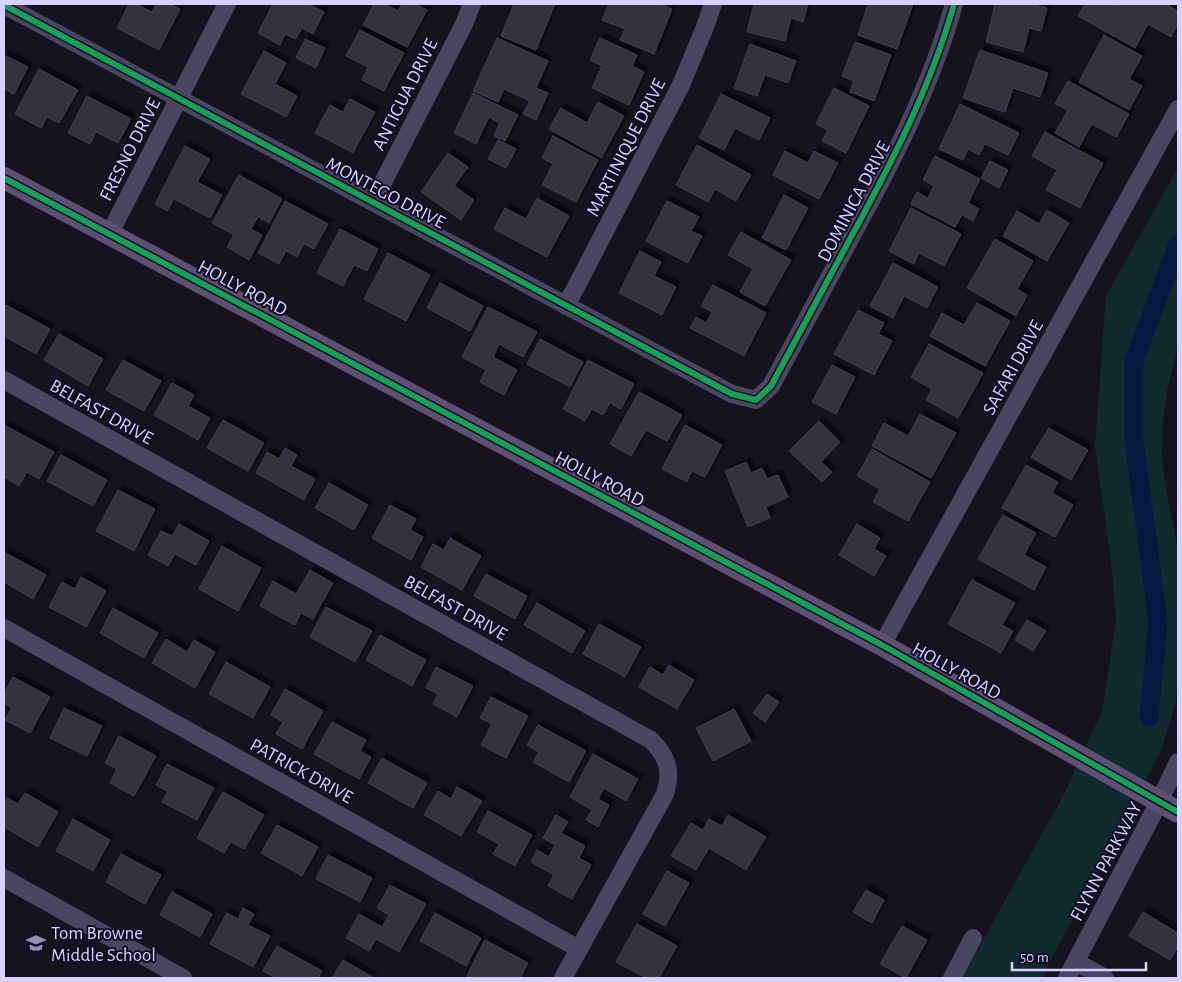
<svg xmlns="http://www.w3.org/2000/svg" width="1182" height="982" viewBox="0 0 1182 982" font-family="'Alegreya Sans',sans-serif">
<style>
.green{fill:#102b2d}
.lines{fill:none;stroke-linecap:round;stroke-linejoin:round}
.canal{stroke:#071942;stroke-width:19}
.building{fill:#343041;stroke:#433c54;filter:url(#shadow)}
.minor{stroke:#494661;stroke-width:18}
.major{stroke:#5e5072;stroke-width:22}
.cycleway-casing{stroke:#120d25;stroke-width:9}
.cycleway{stroke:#1a9f57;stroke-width:6}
.labels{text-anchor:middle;stroke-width:4;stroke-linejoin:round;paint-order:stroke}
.street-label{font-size:19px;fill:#d8d1ff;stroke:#120d25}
.poi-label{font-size:19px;fill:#d8d1ff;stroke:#120d25;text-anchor:start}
</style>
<defs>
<filter id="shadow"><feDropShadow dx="4.5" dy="-4.5" stdDeviation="1" flood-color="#0009"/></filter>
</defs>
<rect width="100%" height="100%" fill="#16131f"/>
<path class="green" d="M1178 168V345L1167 391 1163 422 1162 450 1164 478 1178 551V686L1175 705 1162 748 1116 841 1055 951 1043 978H962L1063 796 1102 711 1116 621 1112 569 1095 446 1106 296Z"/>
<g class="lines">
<path class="canal" d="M1149 717 1158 622 1134 440V361L1178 244"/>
</g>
<g class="building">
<path d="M129 4H136L152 12 156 4H170L180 9 159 50 117 28Z"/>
<path d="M273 4H308L324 12 313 34 302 28 296 39 285 34 280 45 258 33Z"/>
<path d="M374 4H384L398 11 402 4H415L427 10 407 47 363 25Z"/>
<path d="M514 4H555L536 50 501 36Z"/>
<path d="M609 4H660L672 9 654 54 620 40 625 29 602 20Z"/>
<path d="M754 4H808L803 22 791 18 785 41 747 32Z"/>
<path d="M868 4H913L897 49 858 35Z"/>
<path d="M995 4H1029L1047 8 1041 31 1029 28 1023 52 986 42Z"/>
<path d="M1085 4H1110L1114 6 1115 4H1165L1178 11V23L1171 37 1148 24 1135 48 1078 16Z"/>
<path d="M360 30 404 53 384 91 362 80 368 67 346 56Z"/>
<path d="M1104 35 1142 56 1129 79 1142 86 1129 110 1079 82Z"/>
<path d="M497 38 548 61 536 88 548 93 536 120 523 114 530 101 504 89 498 102 473 91Z"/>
<path d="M600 38 637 55 632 66 644 72 629 105 592 88 602 66 590 60Z"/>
<path d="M305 39 325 48 316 68 296 58Z"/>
<path d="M855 42 891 55 874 101 850 92 854 81 842 76Z"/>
<path d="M750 44 796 61 788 83 765 75 757 96 734 88Z"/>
<path d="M980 50 1048 73 1040 97 1013 88 1005 112 963 98Z"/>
<path d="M264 51 286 63 275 84 297 96 286 117 241 94Z"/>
<path d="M4 55 28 67 14 94 4 89Z"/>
<path d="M39 69 78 90 59 123 47 117 41 128 15 114Z"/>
<path d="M1068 81 1129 114 1116 137 1092 124 1079 147 1055 133 1068 110 1055 104Z"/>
<path d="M834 88 869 106 846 153 822 141 828 130 816 124Z"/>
<path d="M473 93 518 115 505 141 494 136 500 123 489 117 476 144 454 133Z"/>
<path d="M721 94 770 118 759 140 735 128 724 150 699 138Z"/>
<path d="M87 96 131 119 118 143 96 132 90 144 68 133Z"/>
<path d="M350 99 375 112 353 153 315 133 330 105 343 112Z"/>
<path d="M598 102 624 116 601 158 549 129 561 108 587 123Z"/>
<path d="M960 104 1019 133 1008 155 985 144 979 155 968 149 963 160 939 149Z"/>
<path d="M1045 132 1103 163 1080 208 1046 190 1057 170 1032 156Z"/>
<path d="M553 136 598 160 576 202 542 185 553 164 542 158Z"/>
<path d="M498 140 516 149 506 168 488 159Z"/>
<path d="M697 145 751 175 736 201 715 189 708 202 676 185Z"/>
<path d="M185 146 210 159 197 182 222 195 210 218 174 199 167 211 155 204Z"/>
<path d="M785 151 808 163 814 151 838 163 819 199 773 175Z"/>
<path d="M448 153 468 167 454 186 474 200 461 220 421 192Z"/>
<path d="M935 156 980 179 968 203 979 209 973 221 962 215 955 227 911 204 917 192 928 198 934 186 923 180Z"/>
<path d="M990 161 1008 170 999 188 981 178Z"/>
<path d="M239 175 282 199 269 223 258 217 251 229 262 235 249 260 227 247 234 235 212 223Z"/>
<path d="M784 195 808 208 786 250 762 238Z"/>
<path d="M537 198 569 216 547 257 494 229 505 208 526 219Z"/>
<path d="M285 201 328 224 314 249 304 244 297 257 286 251 279 264 258 253Z"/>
<path d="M667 201 699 217 691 231 702 236 688 263 646 241Z"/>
<path d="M911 208 961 234 944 266 919 253 914 264 889 251Z"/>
<path d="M1047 210 1069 223 1047 261 1003 236 1017 211 1039 224Z"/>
<path d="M340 229 378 249 367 271 354 265 343 286 317 273Z"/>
<path d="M741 232 791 260 765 306 740 292 753 269 728 255Z"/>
<path d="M995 239 1033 261 1017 289 1027 295 1016 316 967 288Z"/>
<path d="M640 251 661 262 654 276 676 287 662 315 619 293Z"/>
<path d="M388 253 430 275 406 321 364 299Z"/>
<path d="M893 263 938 287 927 308 904 296 893 318 870 306Z"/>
<path d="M440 283 483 306 470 331 427 308Z"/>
<path d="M713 285 766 313 744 356 690 328 696 317 706 323 712 312 701 306Z"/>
<path d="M977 303 1010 321 985 366 930 336 942 313 964 325Z"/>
<path d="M6 305 50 329 36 354 4 336V310Z"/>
<path d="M488 307 537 332 523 357 499 344 493 357 517 370 504 395 480 382 486 370 462 357Z"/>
<path d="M858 310 884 323 878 334 892 341 874 375 834 354Z"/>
<path d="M59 334 103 359 88 386 44 360Z"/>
<path d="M540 339 583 362 570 387 527 364Z"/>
<path d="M929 344 983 373 958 418 926 400 932 389 911 377Z"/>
<path d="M123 360 161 381 144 411 106 390Z"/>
<path d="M588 360 634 384 621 409 610 403 603 415 592 409 585 421 563 409Z"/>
<path d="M832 365 855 377 836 414 812 402Z"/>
<path d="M172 383 194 395 188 406 210 418 198 440 154 415Z"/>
<path d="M639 392 682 415 667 441 646 430 631 456 610 444Z"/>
<path d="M920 414 956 433 931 478 872 446 884 423 908 436Z"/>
<path d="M223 420 264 443 248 471 207 448Z"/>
<path d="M819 421 840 442 821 462 832 472 822 482 789 451Z"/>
<path d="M4 425 54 452 39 479 27 472 19 486 4 477Z"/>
<path d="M685 425 722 445 705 477 692 471 687 482 662 469Z"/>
<path d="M1049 428 1088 450 1071 480 1031 457Z"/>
<path d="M285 448 297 455 291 466 315 479 304 500 256 473 267 452 279 459Z"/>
<path d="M872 449 930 482 908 521 873 502 880 489 857 476Z"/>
<path d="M61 455 107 480 93 506 47 481Z"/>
<path d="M746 462 751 473 762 468 767 479 778 475 788 497 766 507 770 518 748 527 725 471Z"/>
<path d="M1026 465 1058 482 1052 493 1073 505 1055 537 1002 508Z"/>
<path d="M329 483 368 505 354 530 315 508Z"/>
<path d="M118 490 155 509 134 551 96 531Z"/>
<path d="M390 505 416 519 410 530 423 537 411 560 372 538Z"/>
<path d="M1003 515 1036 533 1024 555 1046 567 1034 590 978 559Z"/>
<path d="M179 524 209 541 196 565 175 554 168 566 148 555 161 531 172 536Z"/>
<path d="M857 524 880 538 874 549 886 556 874 576 839 555Z"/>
<path d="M450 538 481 556 462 590 421 567 433 544 444 550Z"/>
<path d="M222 546 261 568 238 611 199 589Z"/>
<path d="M4 552 46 575 33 599 4 582Z"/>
<path d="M310 570 333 583 313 619 301 613 295 625 260 606 273 581 296 594Z"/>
<path d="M486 574 527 596 515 619 474 596Z"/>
<path d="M81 577 106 591 86 627 49 607 62 582 75 589Z"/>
<path d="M972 580 1015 603 1002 625 1013 631 1001 653 948 624Z"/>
<path d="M537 603 585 631 572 653 524 625Z"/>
<path d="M326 607 372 631 355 662 310 637Z"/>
<path d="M113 608 158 633 144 658 100 633Z"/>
<path d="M1027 620 1046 631 1033 651 1015 640Z"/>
<path d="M599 624 641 647 625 677 583 654Z"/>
<path d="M380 635 426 660 412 686 366 660Z"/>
<path d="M166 639 187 652 194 640 215 652 195 688 152 663Z"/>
<path d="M226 662 270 687 253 718 209 694Z"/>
<path d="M669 665 694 680 677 709 639 687 650 667 663 675Z"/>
<path d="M436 667 473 686 457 717 433 704 438 694 426 688Z"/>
<path d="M13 677 50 697 30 733 5 720 12 708 4 703V694Z"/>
<path d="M285 689 323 711 302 749 276 734 283 722 271 715Z"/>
<path d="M767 694 779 702 765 722 753 713Z"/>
<path d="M491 697 528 716 506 758 481 745 492 724 480 718Z"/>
<path d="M64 708 102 726 87 756 50 738Z"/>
<path d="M734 709 751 741 713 761 696 728Z"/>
<path d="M332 722 366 740 360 751 371 757 359 779 314 754Z"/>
<path d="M538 725 586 751 569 782 533 762 539 752 527 745Z"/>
<path d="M119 736 156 756 134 796 110 783 117 769 105 763Z"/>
<path d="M593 754 638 779 626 801 604 788 598 799 609 805 598 827 586 820 592 810 570 797Z"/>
<path d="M382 758 427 783 413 808 368 783Z"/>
<path d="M167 764 214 788 197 820 162 802 168 791 156 785Z"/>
<path d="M457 787 482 801 461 836 424 815 438 791 451 799Z"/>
<path d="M223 792 264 815 244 849 231 842 224 853 197 838Z"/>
<path d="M25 793 58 812 38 847 4 827V804L7 798 18 804Z"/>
<path d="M488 811 532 835 515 866 493 854 499 844 477 832Z"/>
<path d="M556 815 568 822 561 833 585 846 579 858 591 865 572 899 548 886 554 875 531 862 537 850 549 857 555 845 543 838Z"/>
<path d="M728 815 766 837 746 870 709 848 696 870 671 856 691 823 703 830 709 819 722 826Z"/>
<path d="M73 819 110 840 93 871 56 851Z"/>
<path d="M277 825 318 847 302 876 261 853Z"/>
<path d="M121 854 161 875 145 904 106 882Z"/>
<path d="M328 855 372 878 360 902 316 879Z"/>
<path d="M667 871 689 883 665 926 643 914Z"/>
<path d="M390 885 426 904 399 952 376 939 369 951 346 938 359 914 382 927 389 915 377 908Z"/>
<path d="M866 890 884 900 872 923 853 912Z"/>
<path d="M172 892 212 914 200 937 160 915Z"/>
<path d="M243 908 254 914 248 925 270 936 253 967 210 944 227 913 238 919Z"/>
<path d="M1143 912 1178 933V947L1170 960 1129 936Z"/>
<path d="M435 913 481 938 466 966 420 941Z"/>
<path d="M637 924 677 946 659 978H646L616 962Z"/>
<path d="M902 926 927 940 906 978 880 964Z"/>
<path d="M485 940 528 963 520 978H471L467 976Z"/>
<path d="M277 946 322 971 318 978H276L263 971Z"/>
<path d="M343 960 374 978H332Z"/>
</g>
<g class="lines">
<g class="minor">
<path d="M4 5 732 394 756 400 771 386C797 337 824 288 850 239 891 164 931 87 954 4"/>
<path d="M373 202 464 24 472 4"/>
<path d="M110 233 227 4"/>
<path d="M566 306 681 85 705 27 713 4"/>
<path d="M4 380 651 740C668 757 672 771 665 794L563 978"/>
<path d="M4 628 579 949"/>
<path d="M882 645 1178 109"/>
<path d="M4 878 183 978"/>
<path d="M1076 962 1105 978"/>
<path d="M952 978 973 938"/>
<path d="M1067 978 1159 802 1178 762"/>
</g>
<path class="major" d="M4 178 882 645 1178 812"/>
<defs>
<g id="cycleway">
<path d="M4 5 732 394 756 400 771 386C797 337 824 288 850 239 891 164 931 87 954 4"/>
<path d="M4 178 882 645 1178 812"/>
</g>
</defs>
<use href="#cycleway" class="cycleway-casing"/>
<use href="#cycleway" class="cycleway"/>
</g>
<defs>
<symbol id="school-bare" viewBox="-9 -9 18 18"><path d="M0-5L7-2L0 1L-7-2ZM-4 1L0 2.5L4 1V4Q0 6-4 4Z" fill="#948eb1" stroke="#120d25" stroke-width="2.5" paint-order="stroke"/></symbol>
</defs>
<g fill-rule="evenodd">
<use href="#school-bare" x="22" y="929" width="28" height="28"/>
</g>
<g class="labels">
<g class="street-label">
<text transform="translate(404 94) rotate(-63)" y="7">ANTIGUA DRIVE</text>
<text transform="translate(625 147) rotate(-63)" y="7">MARTINIQUE DRIVE</text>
<text transform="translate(129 149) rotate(-63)" y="7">FRESNO DRIVE</text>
<text transform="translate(386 192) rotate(28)" y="7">MONTEGO DRIVE</text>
<text transform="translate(853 201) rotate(-62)" y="7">DOMINICA DRIVE</text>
<text transform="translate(243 287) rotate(28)" y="7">HOLLY ROAD</text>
<text transform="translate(1012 367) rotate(-61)" y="7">SAFARI DRIVE</text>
<text transform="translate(102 411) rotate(29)" y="7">BELFAST DRIVE</text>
<text transform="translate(600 478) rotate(28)" y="7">HOLLY ROAD</text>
<text transform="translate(456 607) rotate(29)" y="7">BELFAST DRIVE</text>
<text transform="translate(957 670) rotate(29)" y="7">HOLLY ROAD</text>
<text transform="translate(302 770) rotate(29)" y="7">PATRICK DRIVE</text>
<text transform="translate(1105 861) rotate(-62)" y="7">FLYNN PARKWAY</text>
</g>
<g class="poi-label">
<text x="51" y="939">Tom Browne<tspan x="51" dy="22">Middle School</tspan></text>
</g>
</g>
<rect width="1182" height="982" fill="none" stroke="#d8d1ff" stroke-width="10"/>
<path d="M1012 962v8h134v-8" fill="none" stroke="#d8d1ff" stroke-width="2.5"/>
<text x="1020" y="962" font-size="15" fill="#d8d1ff" stroke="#120d25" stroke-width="4" paint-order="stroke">50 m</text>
</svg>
